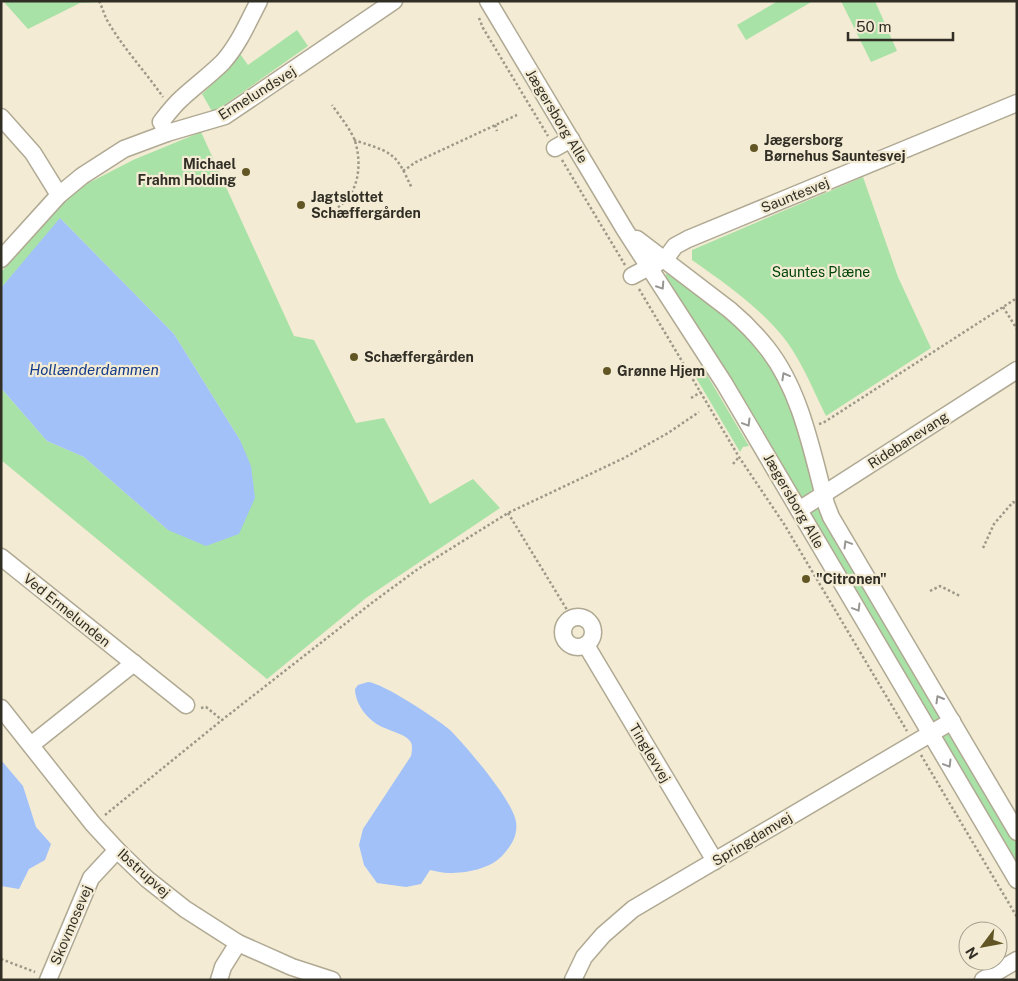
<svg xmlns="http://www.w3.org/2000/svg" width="1018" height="981" viewBox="0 0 1018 981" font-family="'Public Sans',sans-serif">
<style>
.green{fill:#a9e2a6}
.water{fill:#a2c1f9}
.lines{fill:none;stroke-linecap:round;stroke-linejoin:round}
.minor-casing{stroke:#b0a993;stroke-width:19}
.path{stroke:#9d9887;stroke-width:2.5;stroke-dasharray:2.5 2.5;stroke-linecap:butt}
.minor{stroke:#fff;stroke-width:16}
.oneway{stroke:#989692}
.poi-dot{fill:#625724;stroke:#f3ebd4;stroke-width:2}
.labels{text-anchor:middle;stroke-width:4.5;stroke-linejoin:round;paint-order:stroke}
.street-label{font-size:14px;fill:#312e25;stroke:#f3ebd4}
.poi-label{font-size:14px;font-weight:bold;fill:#312e25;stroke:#f3ebd4;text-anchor:start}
.park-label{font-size:14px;fill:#004507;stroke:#f3ebd4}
.water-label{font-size:15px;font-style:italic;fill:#143b89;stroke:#f3ebd4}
</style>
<rect width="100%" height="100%" fill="#f3ebd4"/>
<g class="green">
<path d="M3 1H119L80 3 28 29Z"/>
<path d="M778 1H813L746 40 737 25Z"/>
<path d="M841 1H875L897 51 871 62Z"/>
<path d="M297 30 308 46 213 113 202 94 224 73 238 51 248 65Z"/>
<path d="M201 132 294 336 314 340 356 423 384 418 430 504 473 479 500 508 366 598 267 679 1 460V388L47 441 84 457 168 530 240 440 174 334 61 219 1 288V272L77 189 133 160Z"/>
<path d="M863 177 898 277 931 348 826 416C814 392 803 364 787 342 761 308 726 284 692 260V250Z"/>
<path d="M670 272 751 335 788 395 815 484C812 492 808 496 800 499L666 278V274Z"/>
<path d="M701 365 749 446 743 447 740 452 692 371C696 371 699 370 701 365Z"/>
<path d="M817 508H819L941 715 938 720 932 722 809 512Z"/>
<path d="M949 733 955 735 1017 840V871L942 739 945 735Z"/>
</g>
<g class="water">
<path d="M60 218 174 334 240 440 251 466 255 498 239 534 206 546 168 530 84 457 47 441 1 388V288Z"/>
<path d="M368 682C383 683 437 719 450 730 466 746 514 802 516 822 518 836 511 846 502 856 489 869 467 873 449 873 443 873 436 871 430 870L421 884 406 887 377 883 364 865 359 845 363 829 411 756C412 751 413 745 410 741 404 734 393 732 385 728 370 723 355 705 355 689L358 685Z"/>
<path d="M1 760 23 786 36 827 51 844 45 860 29 869 19 889 1 886Z"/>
</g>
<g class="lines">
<defs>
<g id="minor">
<path d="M488 1 625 230 724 383 1017 880"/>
<path d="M1 117 33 153 59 195"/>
<path d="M167 133 161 122C168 113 174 105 182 98 195 86 210 75 223 62 239 44 248 22 259 1"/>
<path d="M555 148 571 139"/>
<path d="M637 239 730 310C743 321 756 334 767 348 801 391 812 452 826 504L831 517 1017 832"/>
<path d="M1 259 59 195 82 176 124 149 167 133 225 116 394 1"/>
<path d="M664 261 675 246 688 239 1017 103"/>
<path d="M632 276 649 267 658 263"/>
<path d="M799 510 1017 370"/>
<path d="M1 557 186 705"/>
<circle cx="578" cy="632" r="15"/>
<path d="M586 645 715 861"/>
<path d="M1 708 93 824 117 850 147 879 185 909 238 943 292 967 332 980"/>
<path d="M31 745 134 663"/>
<path d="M48 980 91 878 117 850"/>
<path d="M219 980 223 967 238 943"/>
<path d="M573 980 584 957 603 935 633 909 952 721"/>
<path d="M983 980 1017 960"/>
</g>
</defs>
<use href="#minor" class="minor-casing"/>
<g class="path">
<path d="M99 1C102 7 104 14 107 20 122 47 145 71 163 97"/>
<path d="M479 18 483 28 548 136"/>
<path d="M495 125 497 131"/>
<path d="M354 140C365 144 382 148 391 155 401 162 406 177 412 188"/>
<path d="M562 160 625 265"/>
<path d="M403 171 416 162 517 115"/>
<path d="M321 218C330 213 339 208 346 200 360 185 361 160 355 141 351 130 339 115 332 105"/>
<path d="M639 289 739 457 784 524 907 731"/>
<path d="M1003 307 1017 329"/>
<path d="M691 398 701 392"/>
<path d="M819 424 823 423 1017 298"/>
<path d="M733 464 739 457"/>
<path d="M508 513 572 618"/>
<path d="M983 548 994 524 1013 502 1017 504"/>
<path d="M930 591 940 586 960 596"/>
<path d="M201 708 206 707 222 720"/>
<path d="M921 755 1017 917"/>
<path d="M105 815 222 720 373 602 418 569 508 513 624 458 668 433 699 412"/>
<path d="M1 959 35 972"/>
</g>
<use href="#minor" class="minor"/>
</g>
<defs><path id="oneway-chevron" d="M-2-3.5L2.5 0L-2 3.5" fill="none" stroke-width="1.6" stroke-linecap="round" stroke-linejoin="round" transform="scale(1.25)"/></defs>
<g class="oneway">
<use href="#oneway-chevron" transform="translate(661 286) rotate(57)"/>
<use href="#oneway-chevron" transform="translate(785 376) rotate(-119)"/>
<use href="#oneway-chevron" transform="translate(747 423) rotate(59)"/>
<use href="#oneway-chevron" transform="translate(847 544) rotate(-121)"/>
<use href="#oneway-chevron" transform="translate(857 608) rotate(59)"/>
<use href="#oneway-chevron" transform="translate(939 699) rotate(-120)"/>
<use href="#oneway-chevron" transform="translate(948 764) rotate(59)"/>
</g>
<g class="poi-dot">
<circle cx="754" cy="148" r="5"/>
<circle cx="246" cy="172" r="5"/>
<circle cx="301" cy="205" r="5"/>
<circle cx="354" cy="357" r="5"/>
<circle cx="607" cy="371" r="5"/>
<circle cx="806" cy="579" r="5"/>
</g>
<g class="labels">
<g class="street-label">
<text transform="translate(257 93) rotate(-32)" y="5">Ermelundsvej</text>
<text transform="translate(557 116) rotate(59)" y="5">Jægersborg Alle</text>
<text transform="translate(795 195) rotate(-22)" y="5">Sauntesvej</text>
<text transform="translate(908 440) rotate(-33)" y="5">Ridebanevang</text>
<text transform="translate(794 501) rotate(60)" y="5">Jægersborg Alle</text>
<text transform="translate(67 610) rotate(39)" y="5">Ved Ermelunden</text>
<text transform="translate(650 753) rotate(59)" y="5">Tinglevvej</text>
<text transform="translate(752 839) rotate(-31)" y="5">Springdamvej</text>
<text transform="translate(144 873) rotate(42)" y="5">Ibstrupvej</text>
<text transform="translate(71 925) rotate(-67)" y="5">Skovmosevej</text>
</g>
<g class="poi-label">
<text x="764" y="145">Jægersborg<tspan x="764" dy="16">Børnehus Sauntesvej</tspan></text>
<text x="236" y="169" text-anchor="end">Michael<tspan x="236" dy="16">Frahm Holding</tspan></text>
<text x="311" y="202">Jagtslottet<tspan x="311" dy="16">Schæffergården</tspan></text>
<text x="364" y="362">Schæffergården</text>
<text x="617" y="376">Grønne Hjem</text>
<text x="816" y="584">"Citronen"</text>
</g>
<g class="park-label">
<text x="821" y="277">Sauntes Plæne</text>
</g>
<g class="water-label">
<text x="94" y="375">Hollænderdammen</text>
</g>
</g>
<rect width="1018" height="981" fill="none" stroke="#312e25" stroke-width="5"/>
<g transform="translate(983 946) rotate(238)"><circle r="24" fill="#f3ebd4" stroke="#a59f8e"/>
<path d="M0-4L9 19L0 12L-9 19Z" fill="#625724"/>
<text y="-8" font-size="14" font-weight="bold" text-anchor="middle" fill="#312e25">N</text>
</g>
<path d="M848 32v8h105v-8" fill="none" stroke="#312e25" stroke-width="2.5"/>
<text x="856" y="32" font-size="15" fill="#312e25" stroke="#f3ebd4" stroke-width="4" paint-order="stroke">50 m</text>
</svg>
